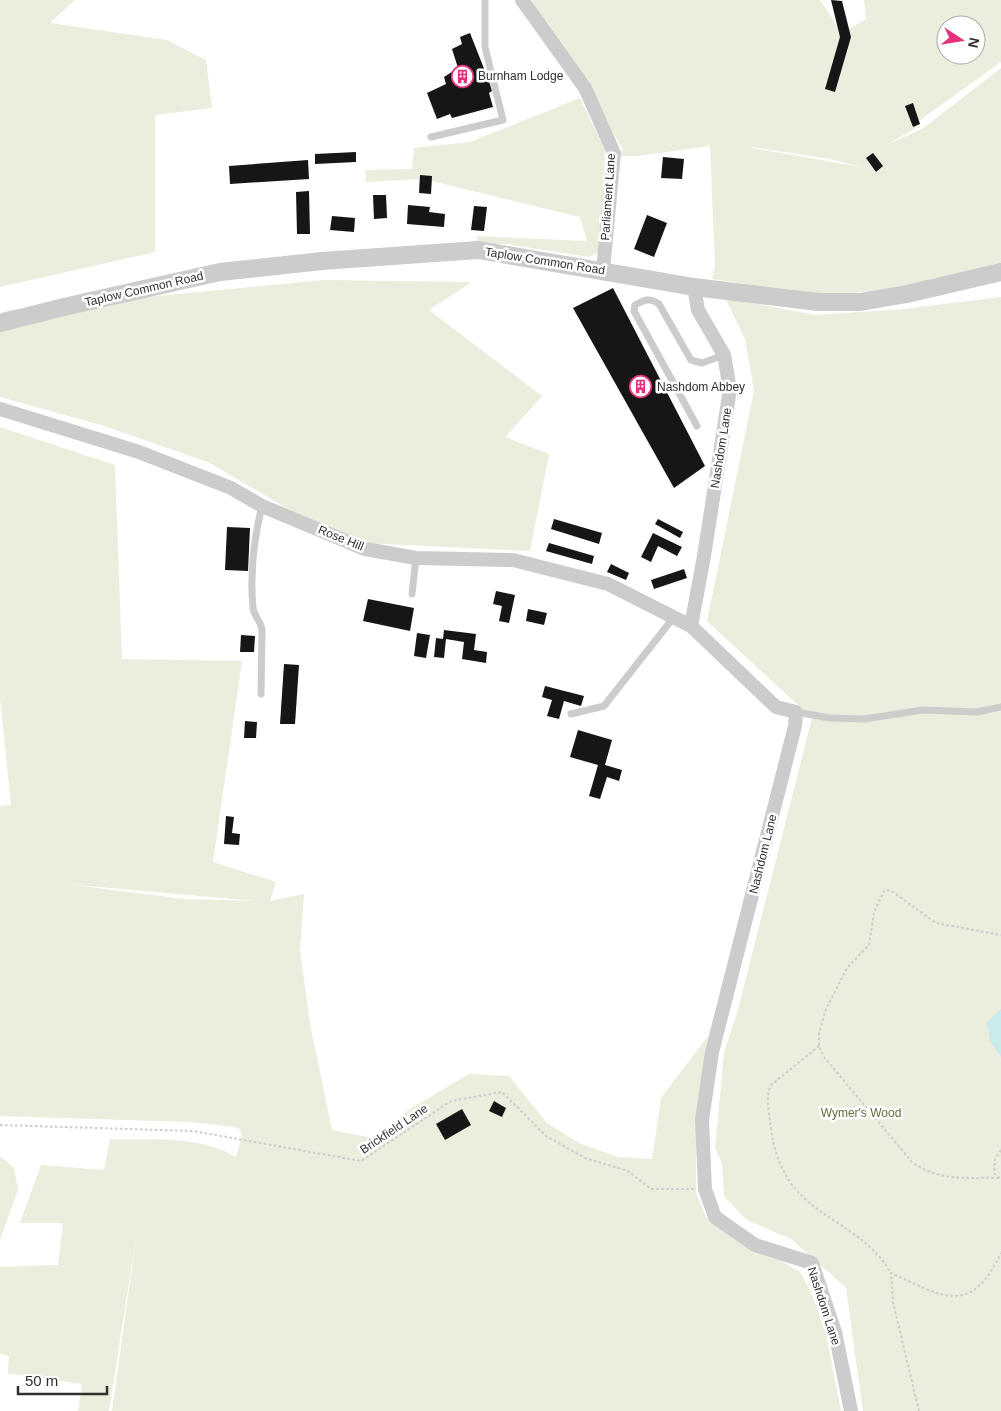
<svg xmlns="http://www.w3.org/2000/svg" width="1001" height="1411" viewBox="0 0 1001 1411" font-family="Helvetica,sans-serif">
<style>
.green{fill:#ebeddd;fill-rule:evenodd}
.water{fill:#c9ebec}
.building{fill:#161616}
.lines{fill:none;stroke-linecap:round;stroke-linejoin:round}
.path{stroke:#ccc;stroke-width:2;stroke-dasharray:2.5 2.5;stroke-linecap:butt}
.service{stroke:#ccc;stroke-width:7}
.minor{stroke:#ccc;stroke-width:14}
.tertiary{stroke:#ccc;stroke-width:18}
.labels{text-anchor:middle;stroke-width:5;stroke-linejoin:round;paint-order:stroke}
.poi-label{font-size:12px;fill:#2f2f2f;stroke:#fff;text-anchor:start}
.street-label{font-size:12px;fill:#2f2f2f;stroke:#fff}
.park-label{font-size:12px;fill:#636c3c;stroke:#fff}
</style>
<rect width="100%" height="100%" fill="#fff"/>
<g class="green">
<path d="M0 0H75L50 23 167 40 206 60 212 108 155 115V252L0 287Z"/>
<path d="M531 0H820L842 33 866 19 864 0H1001V62L916 123 918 127 886 145 922 129 1001 68V268L885 290 818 296 712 279 715 266 710 146 637 156H618L623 149ZM946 25H976V55H946ZM752 147 830 159 861 167 752 148Z"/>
<path d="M580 98 605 150 602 241 599 252 589 257 507 244H477V236L587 241 580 217 423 179 366 182 365 170 412 169 414 148 470 142Z"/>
<path d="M324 280 472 282 429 310 542 396 505 437 549 454 530 551 364 543 290 510 208 462 101 425 0 397V313L10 310Z"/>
<path d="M1001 297V1411H863L846 1288 791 1239 747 1220 724 1196 722 1164 715 1148 724 1053 737 1013 812 718 707 621 754 391 745 339 725 298 815 315 904 309Z"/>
<path d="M0 427 115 465 122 659 242 661 213 862 276 882 270 901 304 894 300 951 311 1029 332 1130 373 1138 410 1109 469 1074 509 1076 547 1123 579 1143 618 1157 652 1159 661 1098 708 1036 696 1121V1193L706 1217 800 1272 811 1292 826 1334 841 1411H112L137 1231 109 1411H78L82 1384 8 1373 9 1356 0 1354V1267L58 1265 63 1223H20L41 1165 104 1170 110 1139C150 1140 200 1135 236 1157L242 1136 240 1129 235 1127 190 1122 0 1116V806L11 805 0 698ZM66 884 256 901 184 899Z"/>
<path d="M0 1156 14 1168 18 1190 0 1240Z"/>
</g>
<path class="water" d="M1001 1009V1057L990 1041 987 1022Z"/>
<g class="building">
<path d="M831 0 842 1 851 37 835 92 825 89 840 37Z"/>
<path d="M470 33 485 71 477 73 479 78 487 75 492 91 489 93 493 107 452 118 450 114 437 119 427 93 446 84 444 77 458 68 452 49 462 44 460 37Z"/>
<path d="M913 103 920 124 913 127 905 106Z"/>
<path d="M356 152V162L315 164V154Z"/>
<path d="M873 153 883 166 876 172 866 158Z"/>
<path d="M663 157 684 159 682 179 661 178Z"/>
<path d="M308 160 309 179 230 184 229 166Z"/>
<path d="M420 175 432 176 431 194 419 193Z"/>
<path d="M309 191 310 234H297L296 192Z"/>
<path d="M373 195H386L387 218 374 219Z"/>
<path d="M408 205 430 207 429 212 445 214 444 227 407 224Z"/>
<path d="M474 206 487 207 484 231 471 230Z"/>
<path d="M647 215 667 223 654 257 634 249Z"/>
<path d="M332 216 355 218 354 232 330 230Z"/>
<path d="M613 288 705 466 674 488 573 308Z"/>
<path d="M554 519 602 533 599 544 551 529Z"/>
<path d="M658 519 683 532 680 538 655 524Z"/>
<path d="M227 527 250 528 248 571 225 570Z"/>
<path d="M653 533 682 547 677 556 658 546 651 562 641 557Z"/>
<path d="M549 543 594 556 592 564 546 551Z"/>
<path d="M611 564 629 573 626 580 607 572Z"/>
<path d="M684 569 687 578 654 589 651 580Z"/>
<path d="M496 591 515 595 509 623 499 621 502 606 493 604Z"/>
<path d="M368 599 414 608 410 631 363 621Z"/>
<path d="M528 609 547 613 544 625 526 621Z"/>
<path d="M444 630 476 634 474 650 487 652 486 663 462 659 464 642 446 639 444 658 434 657 436 638 443 639Z"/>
<path d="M417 633 430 635 426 658 414 656Z"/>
<path d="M241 635 255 636 254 652H240Z"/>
<path d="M284 664 299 665 295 724H280Z"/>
<path d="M545 686 584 696 581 706 564 701 559 719 547 716 552 700 542 697Z"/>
<path d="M245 721 257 722 256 738H244Z"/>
<path d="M578 730 612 740 605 765 622 770 619 781 607 777 600 799 589 796 598 765 570 757Z"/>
<path d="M226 816 234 817 232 833 240 834 239 845 224 844Z"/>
<path d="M494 1101 506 1108 502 1117 489 1111Z"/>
<path d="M462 1109 471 1125 445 1140 436 1124Z"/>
</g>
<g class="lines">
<g class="path">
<path d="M819 1046 770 1086C766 1100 769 1114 771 1128 783 1221 854 1211 891 1273"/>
<path d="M0 1125 193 1131 361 1161 451 1101 502 1092 546 1136 585 1158 628 1171 651 1189H694"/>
<path d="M1001 1150 995 1159 994 1173 1001 1180"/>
<path d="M999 1178C966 1177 940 1182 912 1162L824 1057 819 1046V1034L826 1009 847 968 869 945 874 912 884 891 888 890 893 892 936 923 1001 935"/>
<path d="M919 1411 893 1302 891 1273C942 1296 970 1318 1001 1253"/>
</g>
<g class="service">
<path d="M431 137 503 120 485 47V0"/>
<path d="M697 426 634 311 635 305C644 300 650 297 659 304L691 360 702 363 724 355"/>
<path d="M412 594 416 558"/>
<path d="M261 694 262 630C261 621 254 616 253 608 250 576 254 538 262 506"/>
<path d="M796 712 830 718 864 719 923 710 977 712 1001 707"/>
<path d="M571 714 604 706 674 617"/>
</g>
<g class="minor">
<path d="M522 0 585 88 614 153 603 270"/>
<path d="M694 287 698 310 724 355 730 389 704 556 691 626 776 707 796 712 795 726 712 1052 702 1120 705 1189 715 1217 755 1245 812 1263 835 1332 851 1411"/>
<path d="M0 409 139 452 231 488 262 506 365 549 416 558 513 560 608 584 691 626"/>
</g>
<path class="tertiary" d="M0 323 68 306 220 272 322 261 478 250 694 287 818 302H860L907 294 1001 272"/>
</g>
<defs>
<symbol id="building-ring" viewBox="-11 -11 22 22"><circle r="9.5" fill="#fff" stroke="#e7307e" stroke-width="1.5"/><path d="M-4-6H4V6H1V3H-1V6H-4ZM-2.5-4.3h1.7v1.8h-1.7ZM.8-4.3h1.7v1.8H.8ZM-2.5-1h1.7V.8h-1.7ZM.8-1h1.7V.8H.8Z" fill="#e7307e"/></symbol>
</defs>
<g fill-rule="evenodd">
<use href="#building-ring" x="450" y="64" width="25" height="25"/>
<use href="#building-ring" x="628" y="374" width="25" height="25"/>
</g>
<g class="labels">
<g class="poi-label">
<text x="478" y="80">Burnham Lodge</text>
<text x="657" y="391">Nashdom Abbey</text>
</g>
<g class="street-label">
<text transform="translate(608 197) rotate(-86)" y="4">Parliament Lane</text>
<text transform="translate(545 261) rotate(9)" y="4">Taplow Common Road</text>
<text transform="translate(144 289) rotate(-13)" y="4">Taplow Common Road</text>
<text transform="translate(721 448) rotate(-81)" y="4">Nashdom Lane</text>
<text transform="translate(341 538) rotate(22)" y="4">Rose Hill</text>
<text transform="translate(763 854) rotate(-76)" y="4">Nashdom Lane</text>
<text transform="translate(394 1129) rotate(-34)" y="4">Brickfield Lane</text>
<text transform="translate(824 1306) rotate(72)" y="4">Nashdom Lane</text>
</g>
<g class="park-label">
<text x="861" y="1117">Wymer's Wood</text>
</g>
</g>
<g transform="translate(961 40) rotate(102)"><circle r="24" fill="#ffffff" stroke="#acacac"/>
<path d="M0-4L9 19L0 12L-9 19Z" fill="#e7307e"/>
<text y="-8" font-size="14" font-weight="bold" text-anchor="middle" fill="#2f2f2f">N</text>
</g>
<path d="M18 1386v8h89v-8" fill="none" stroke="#2f2f2f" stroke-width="2.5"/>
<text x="25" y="1386" font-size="15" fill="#2f2f2f" stroke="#ffffff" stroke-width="4" paint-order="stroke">50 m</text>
</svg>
